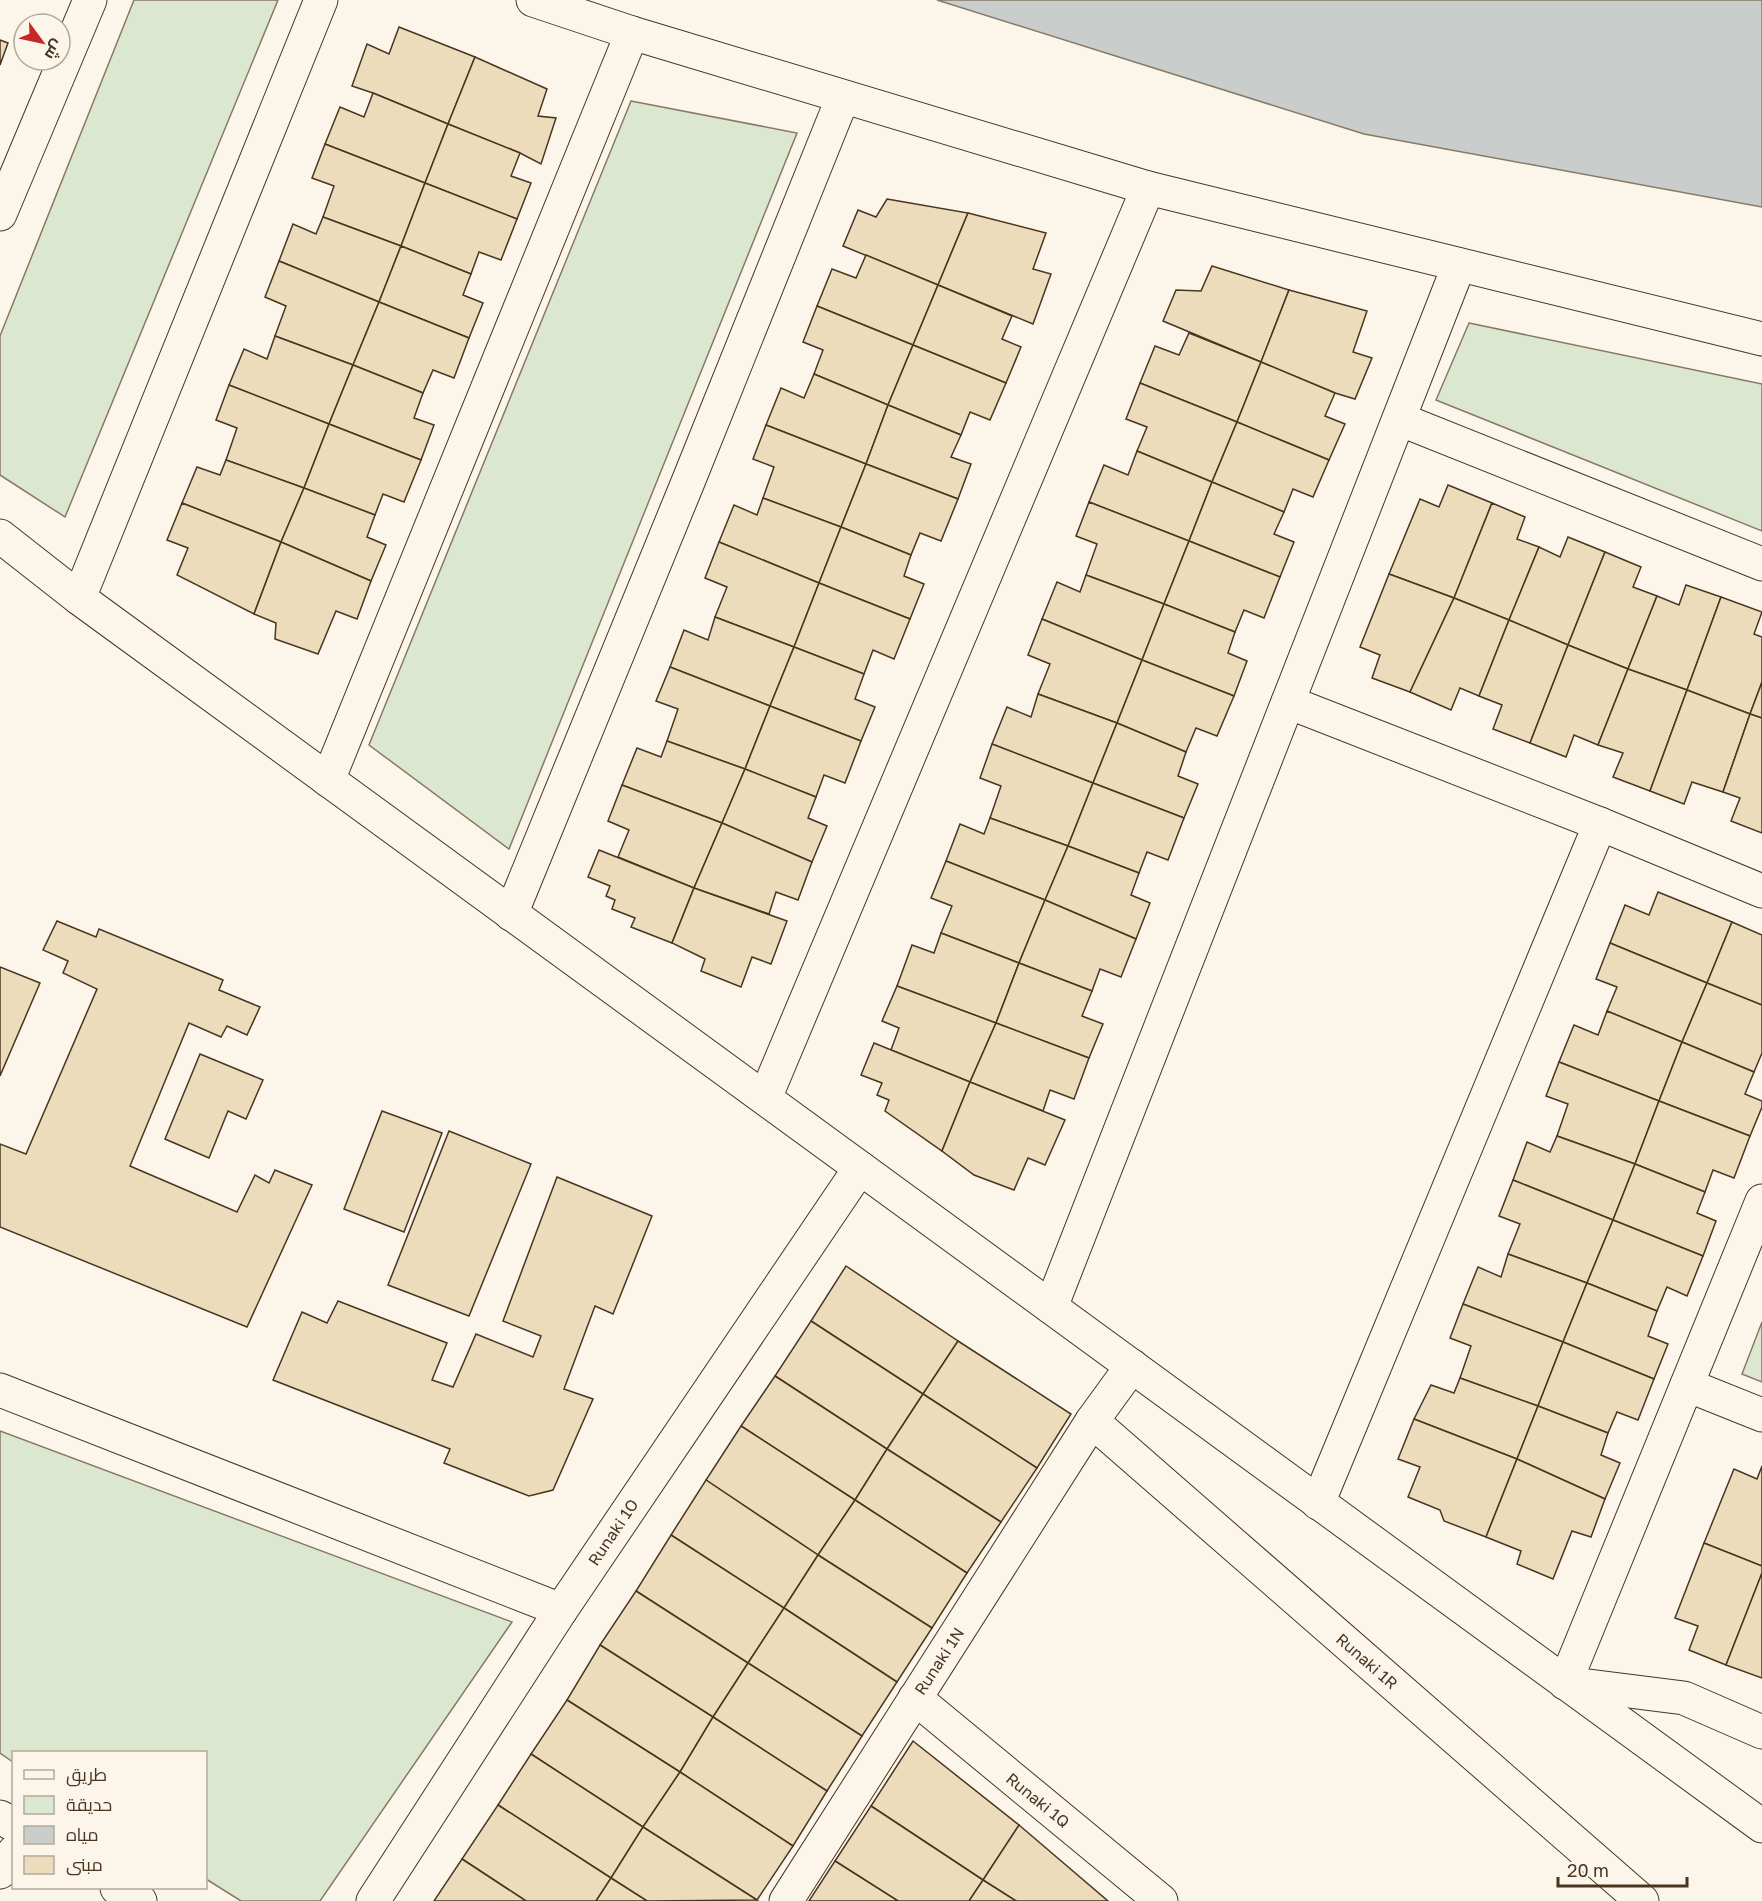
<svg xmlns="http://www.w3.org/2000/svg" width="1762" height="1901" viewBox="0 0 1762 1901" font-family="'Golos Text',Cairo,sans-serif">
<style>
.green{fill:#dce7d0;stroke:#887966;stroke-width:1.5}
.water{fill:#c9cecd;stroke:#887966;stroke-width:1.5}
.building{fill:#ecdcbc;stroke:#4a3520;stroke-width:1.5}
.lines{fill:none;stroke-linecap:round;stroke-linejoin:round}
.street-casing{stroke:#4a3520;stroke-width:35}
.secondary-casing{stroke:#4a3520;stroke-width:35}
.street{stroke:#fbf6e9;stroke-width:33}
.secondary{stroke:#fbf6e9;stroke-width:33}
.labels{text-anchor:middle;stroke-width:4.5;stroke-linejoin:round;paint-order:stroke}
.street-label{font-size:16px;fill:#4a3520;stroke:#fbf6e9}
</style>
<rect width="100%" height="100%" fill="#fbf6e9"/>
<g class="green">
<path d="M134 0H278L65 517 0 475V336Z"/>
<path d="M631 101 797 133 509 849 369 745Z"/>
<path d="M1469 323 1762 384V531L1436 400Z"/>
<path d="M1762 1322V1382L1742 1374Z"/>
<path d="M0 1431 512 1622 320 1901H241L206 1879V1752H14L13 1762 0 1753Z"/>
</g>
<path class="water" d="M937 0H1762V207L1364 134Z"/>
<g class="building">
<path d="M399 27 475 57 448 124 373 93 352 86 367 44 389 54Z"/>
<path d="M0 40 8 43 0 65Z"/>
<path d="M475 57 547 89 538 116 556 118 541 164 520 153 448 124Z"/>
<path d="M373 93 448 124 425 183 325 144 340 107 364 117Z"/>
<path d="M448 124 520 153 511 176 531 183 517 219 425 183Z"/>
<path d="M325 144 425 183 401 246 323 217 334 186 312 178Z"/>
<path d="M425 183 517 219 501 260 479 252 471 274 401 246Z"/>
<path d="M887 199 968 213 938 285 843 246 858 210 876 217Z"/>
<path d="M968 213 1046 233 1033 269 1051 274 1033 324 938 285Z"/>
<path d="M323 217 401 246 379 302 279 261 293 224 316 234Z"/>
<path d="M401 246 471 274 463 295 483 303 469 338 379 302Z"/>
<path d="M866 255 938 285 913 345 817 306 832 269 856 278Z"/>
<path d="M279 261 379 302 353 365 275 336 286 306 265 297Z"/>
<path d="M1212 266 1289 290 1261 362 1163 321 1176 290 1201 291Z"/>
<path d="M938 285 1012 316 1002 339 1021 347 1006 383 913 345Z"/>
<path d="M1289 290 1367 311 1353 352 1372 358 1355 399 1335 393 1261 362Z"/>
<path d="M379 302 469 338 454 378 433 370 423 393 353 365Z"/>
<path d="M817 306 913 345 888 405 814 374 823 350 803 342Z"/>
<path d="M1189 333 1261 362 1237 422 1140 383 1155 346 1179 355Z"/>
<path d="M275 336 353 365 329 424 229 385 244 349 267 359Z"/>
<path d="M913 345 1006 383 990 420 970 412 961 435 888 405Z"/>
<path d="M1261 362 1335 393 1325 416 1345 424 1329 460 1237 422Z"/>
<path d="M353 365 423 393 414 418 434 425 421 460 329 424Z"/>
<path d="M814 374 888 405 866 464 766 425 781 388 804 398Z"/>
<path d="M1140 383 1237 422 1212 482 1137 451 1147 427 1126 419Z"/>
<path d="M229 385 329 424 304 488 226 460 237 428 216 420Z"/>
<path d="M888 405 961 435 951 457 971 464 958 499 866 464Z"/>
<path d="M1237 422 1329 460 1313 497 1293 489 1284 512 1212 482Z"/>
<path d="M329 424 421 460 404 502 383 494 375 515 304 488Z"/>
<path d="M766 425 866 464 841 527 763 498 774 467 753 459Z"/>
<path d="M1137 451 1212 482 1189 541 1089 502 1104 465 1128 475Z"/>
<path d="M226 460 304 488 281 542 182 503 197 467 220 475Z"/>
<path d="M866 464 958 499 941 541 920 533 911 555 841 527Z"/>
<path d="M1212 482 1284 512 1274 534 1294 542 1280 577 1189 541Z"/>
<path d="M1448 485 1492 503 1454 598 1389 574 1420 499 1439 507Z"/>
<path d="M304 488 375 515 367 537 386 545 371 581 281 542Z"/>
<path d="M763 498 841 527 819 583 719 542 734 505 757 515Z"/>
<path d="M1089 502 1189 541 1164 604 1086 575 1097 544 1076 536Z"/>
<path d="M182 503 281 542 254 614 177 575 188 548 167 540Z"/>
<path d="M1492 503 1525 517 1517 539 1539 547 1509 620 1454 598Z"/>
<path d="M841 527 911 555 904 576 924 584 910 619 819 583Z"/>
<path d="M1568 537 1605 552 1568 645 1509 620 1539 547 1560 557Z"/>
<path d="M1189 541 1280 577 1264 618 1244 610 1235 632 1164 604Z"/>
<path d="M281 542 371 581 357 619 336 611 318 654 275 639 276 623 254 614Z"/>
<path d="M719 542 819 583 794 647 715 617 727 587 705 578Z"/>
<path d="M1605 552 1641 567 1633 587 1657 596 1628 669 1568 645Z"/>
<path d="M1389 574 1454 598 1410 692 1372 678 1380 655 1360 647Z"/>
<path d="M1086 575 1164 604 1142 660 1042 619 1057 582 1080 592Z"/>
<path d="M819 583 910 619 894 659 873 650 864 674 794 647Z"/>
<path d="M1686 585 1721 597 1687 690 1628 669 1657 596 1679 605Z"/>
<path d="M1721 597 1762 612 1754 634 1762 637V682L1750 714 1687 690Z"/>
<path d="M1454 598 1509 620 1479 696 1460 688 1451 710 1410 692Z"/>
<path d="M1164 604 1235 632 1228 653 1247 661 1234 696 1142 660Z"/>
<path d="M715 617 794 647 770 706 670 667 684 630 708 640Z"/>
<path d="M1042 619 1142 660 1117 723 1038 694 1050 664 1028 655Z"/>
<path d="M1509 620 1568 645 1530 743 1493 729 1502 705 1479 696Z"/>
<path d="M1568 645 1628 669 1598 745 1574 735 1566 757 1530 743Z"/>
<path d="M794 647 864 674 855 699 875 707 861 741 770 706Z"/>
<path d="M1142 660 1234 696 1217 736 1196 728 1186 752 1117 723Z"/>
<path d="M670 667 770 706 745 769 667 741 678 709 656 701Z"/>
<path d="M1628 669 1687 690 1650 791 1613 777 1623 753 1598 745Z"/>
<path d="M1762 682V718L1750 714Z"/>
<path d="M1687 690 1750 714 1723 792 1692 782 1684 804 1650 791Z"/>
<path d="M1038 694 1117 723 1093 783 992 744 1007 707 1031 717Z"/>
<path d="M770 706 861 741 845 783 824 775 816 797 745 769Z"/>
<path d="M1750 714 1762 718V833L1731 821 1740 798 1723 792Z"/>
<path d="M1117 723 1186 752 1178 776 1198 784 1184 818 1093 783Z"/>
<path d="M667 741 745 769 722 823 622 785 637 748 661 757Z"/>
<path d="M992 744 1093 783 1068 846 990 818 1001 786 980 778Z"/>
<path d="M745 769 816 797 808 818 827 826 812 862 722 823Z"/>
<path d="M1093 783 1184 818 1168 860 1147 852 1139 873 1068 846Z"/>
<path d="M622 785 722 823 694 888 618 857 629 830 608 821Z"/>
<path d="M990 818 1068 846 1045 900 946 861 960 824 984 834Z"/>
<path d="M722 823 812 862 798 900 776 892 769 914 694 888Z"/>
<path d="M1068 846 1139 873 1131 895 1150 903 1136 939 1045 900Z"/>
<path d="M599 850 694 888 672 943 631 927 635 918 612 909 615 900 606 896 610 886 588 877Z"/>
<path d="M946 861 1045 900 1019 963 941 933 952 906 931 898Z"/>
<path d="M694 888 787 921 771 964 752 957 741 987 701 971 705 959 672 943Z"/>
<path d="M1658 892 1732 922 1707 983 1610 943 1625 905 1649 915Z"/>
<path d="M1045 900 1136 939 1121 977 1100 969 1092 991 1019 963Z"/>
<path d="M57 921 96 937 99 929 223 980 219 990 260 1007 247 1035 227 1026 221 1037 189 1023 130 1166 237 1212 255 1175 269 1183 275 1170 312 1185 247 1327 0 1227V1144L26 1154 97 989 63 973 68 961 43 950Z"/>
<path d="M1732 922 1762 935V1005L1707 983Z"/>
<path d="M941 933 1019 963 996 1023 897 986 912 945 934 953Z"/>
<path d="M1610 943 1707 983 1682 1042 1607 1011 1617 987 1596 979Z"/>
<path d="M1019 963 1092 991 1082 1016 1103 1024 1089 1058 996 1023Z"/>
<path d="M0 967 40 983 0 1076Z"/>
<path d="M1707 983 1762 1005V1053L1754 1072 1682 1042Z"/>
<path d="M897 986 996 1023 970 1082 891 1050 899 1028 882 1021Z"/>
<path d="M1607 1011 1682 1042 1659 1101 1559 1062 1574 1025 1598 1035Z"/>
<path d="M996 1023 1089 1058 1074 1099 1050 1090 1043 1111 970 1082Z"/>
<path d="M1682 1042 1754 1072 1745 1094 1762 1101V1107L1750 1136 1659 1101Z"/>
<path d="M874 1043 970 1082 942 1151 885 1111 889 1100 877 1095 882 1083 861 1075Z"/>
<path d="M200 1054 263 1080 246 1119 228 1111 209 1158 165 1139Z"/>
<path d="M1559 1062 1659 1101 1635 1164 1557 1136 1568 1104 1546 1096Z"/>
<path d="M970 1082 1065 1120 1045 1165 1028 1158 1014 1190 974 1175 942 1151Z"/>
<path d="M1659 1101 1750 1136 1734 1178 1713 1170 1705 1192 1635 1164Z"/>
<path d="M382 1111 442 1133 404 1232 344 1209Z"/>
<path d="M449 1131 531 1164 469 1316 388 1285Z"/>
<path d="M1557 1136 1635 1164 1613 1220 1513 1180 1527 1142 1550 1152Z"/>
<path d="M1635 1164 1705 1192 1697 1213 1716 1221 1703 1256 1613 1220Z"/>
<path d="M557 1177 652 1216 613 1314 595 1306 564 1389 593 1399 553 1490 529 1496 444 1463 450 1449 273 1380 302 1312 327 1323 338 1301 447 1343 432 1380 453 1387 476 1334 533 1357 541 1336 503 1321Z"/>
<path d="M1513 1180 1613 1220 1587 1283 1508 1254 1520 1224 1499 1216Z"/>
<path d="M1613 1220 1703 1256 1687 1296 1667 1287 1657 1311 1587 1283Z"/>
<path d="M1508 1254 1587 1283 1563 1342 1463 1304 1478 1267 1501 1277Z"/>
<path d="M846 1266 958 1341 923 1394 811 1321Z"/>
<path d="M1587 1283 1657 1311 1648 1336 1668 1344 1654 1379 1563 1342Z"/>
<path d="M1463 1304 1563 1342 1538 1406 1460 1378 1471 1346 1450 1338Z"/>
<path d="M811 1321 923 1394 887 1449 775 1376Z"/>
<path d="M958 1341 1071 1414 1037 1468 923 1394Z"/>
<path d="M1563 1342 1654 1379 1638 1420 1617 1412 1608 1433 1538 1406Z"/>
<path d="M775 1376 887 1449 855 1500 741 1426Z"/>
<path d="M1460 1378 1538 1406 1517 1459 1414 1419 1431 1385 1454 1393Z"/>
<path d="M923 1394 1037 1468 1001 1522 887 1449Z"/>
<path d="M1538 1406 1608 1433 1601 1455 1620 1463 1605 1499 1517 1459Z"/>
<path d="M1414 1419 1517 1459 1486 1537 1444 1521 1440 1510 1408 1497 1420 1467 1398 1459Z"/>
<path d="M741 1426 855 1500 818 1555 706 1480Z"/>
<path d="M887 1449 1001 1522 967 1573 855 1500Z"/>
<path d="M1517 1459 1605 1499 1591 1537 1572 1531 1553 1579 1517 1564 1521 1551 1486 1537Z"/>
<path d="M1762 1466V1566L1704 1543 1734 1469 1757 1479Z"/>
<path d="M706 1480 818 1555 784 1608 671 1535Z"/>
<path d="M855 1500 967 1573 932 1628 818 1555Z"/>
<path d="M671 1535 784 1608 748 1663 636 1591Z"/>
<path d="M1704 1543 1762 1566V1573L1726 1665 1689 1650 1698 1626 1675 1618Z"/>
<path d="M818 1555 932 1628 897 1682 784 1608Z"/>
<path d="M1762 1573V1678L1726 1665Z"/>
<path d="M636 1591 748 1663 713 1717 600 1645Z"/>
<path d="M784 1608 897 1682 862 1736 748 1663Z"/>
<path d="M600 1645 713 1717 680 1772 567 1700Z"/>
<path d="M748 1663 862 1736 827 1791 713 1717Z"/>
<path d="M567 1700 680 1772 643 1827 531 1754Z"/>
<path d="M713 1717 827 1791 793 1846 680 1772Z"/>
<path d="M913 1741 1019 1825 983 1880 871 1806Z"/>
<path d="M531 1754 643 1827 611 1878 498 1805Z"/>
<path d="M680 1772 793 1846 757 1900 643 1827Z"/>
<path d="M498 1805 611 1878 596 1901H526L462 1859Z"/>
<path d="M871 1806 983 1880 969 1901H898L835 1861Z"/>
<path d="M1019 1825 1108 1901H1016L983 1880Z"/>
<path d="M643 1827 757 1900 647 1901 611 1878Z"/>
<path d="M462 1859 526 1901H434Z"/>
<path d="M835 1861 898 1901H809Z"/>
<path d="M611 1878 647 1901H596Z"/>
<path d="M983 1880 1016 1901H969Z"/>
</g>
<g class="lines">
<defs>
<g id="street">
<path d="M0 214 90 0"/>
<path d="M1399 419 1762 564"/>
<path d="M0 536 79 598 1762 1826"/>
<path d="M79 598 321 0"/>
<path d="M1288 702 1600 824 1762 891"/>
<path d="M328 780 632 33"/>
<path d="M511 914 688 482 843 97"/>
<path d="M765 1098 1148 188"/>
<path d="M1762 1201 1565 1683 1684 1698 1762 1732"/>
<path d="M1051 1307 1459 265"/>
<path d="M1687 1385 1762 1415"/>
<path d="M0 1390 561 1610"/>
<path d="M1092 1421 1642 1901"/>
<path d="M1318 1503 1600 824"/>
<path d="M915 1698 1161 1901"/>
<path d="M0 1817 14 1825"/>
<path d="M0 1872 14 1852"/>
<path d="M117 1888 140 1901"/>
<path d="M373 1901 561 1610 860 1168"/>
<path d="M786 1901 1092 1421 1132 1366"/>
</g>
<path id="secondary" d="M533 0 632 33 1148 188 1762 339"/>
</defs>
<use href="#street" class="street-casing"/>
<use href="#secondary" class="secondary-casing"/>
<use href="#street" class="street"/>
<use href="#secondary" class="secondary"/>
</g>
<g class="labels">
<g class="street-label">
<text transform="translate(613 1532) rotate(-56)" y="6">Runaki 1O</text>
<text transform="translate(939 1661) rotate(-57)" y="6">Runaki 1N</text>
<text transform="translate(1367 1661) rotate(41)" y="6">Runaki 1R</text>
<text transform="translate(1038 1800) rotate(39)" y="6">Runaki 1Q</text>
</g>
</g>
<rect x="12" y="1751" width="195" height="138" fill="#fbf6e9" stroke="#b4a999" stroke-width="1.5"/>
<rect x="24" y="1770" width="30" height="9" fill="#fbf6e9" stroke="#b4a999" stroke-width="1.5"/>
<text x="66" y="1781" font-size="18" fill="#4a3520">طريق</text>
<rect x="24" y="1796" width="30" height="18" fill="#dce7d0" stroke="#b4a999" stroke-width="1.5"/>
<text x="66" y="1811" font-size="18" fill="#4a3520">حديقة</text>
<rect x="24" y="1826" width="30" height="18" fill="#c9cecd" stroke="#b4a999" stroke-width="1.5"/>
<text x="66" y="1841" font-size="18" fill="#4a3520">مياه</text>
<rect x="24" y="1856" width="30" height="18" fill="#ecdcbc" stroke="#b4a999" stroke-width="1.5"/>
<text x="66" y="1871" font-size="18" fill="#4a3520">مبنى</text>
<g transform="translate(42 42) rotate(123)"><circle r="28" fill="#fbf6e9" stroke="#b4a999" stroke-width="1.5"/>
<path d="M0-4.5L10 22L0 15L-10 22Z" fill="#c62828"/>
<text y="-9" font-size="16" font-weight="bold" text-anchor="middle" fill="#4a3520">ش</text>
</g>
<path d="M1558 1877v9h129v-9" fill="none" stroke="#4a3520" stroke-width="3"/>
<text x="1567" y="1877" font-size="18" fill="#4a3520" stroke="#fbf6e9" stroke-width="4.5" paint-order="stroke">20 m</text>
</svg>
